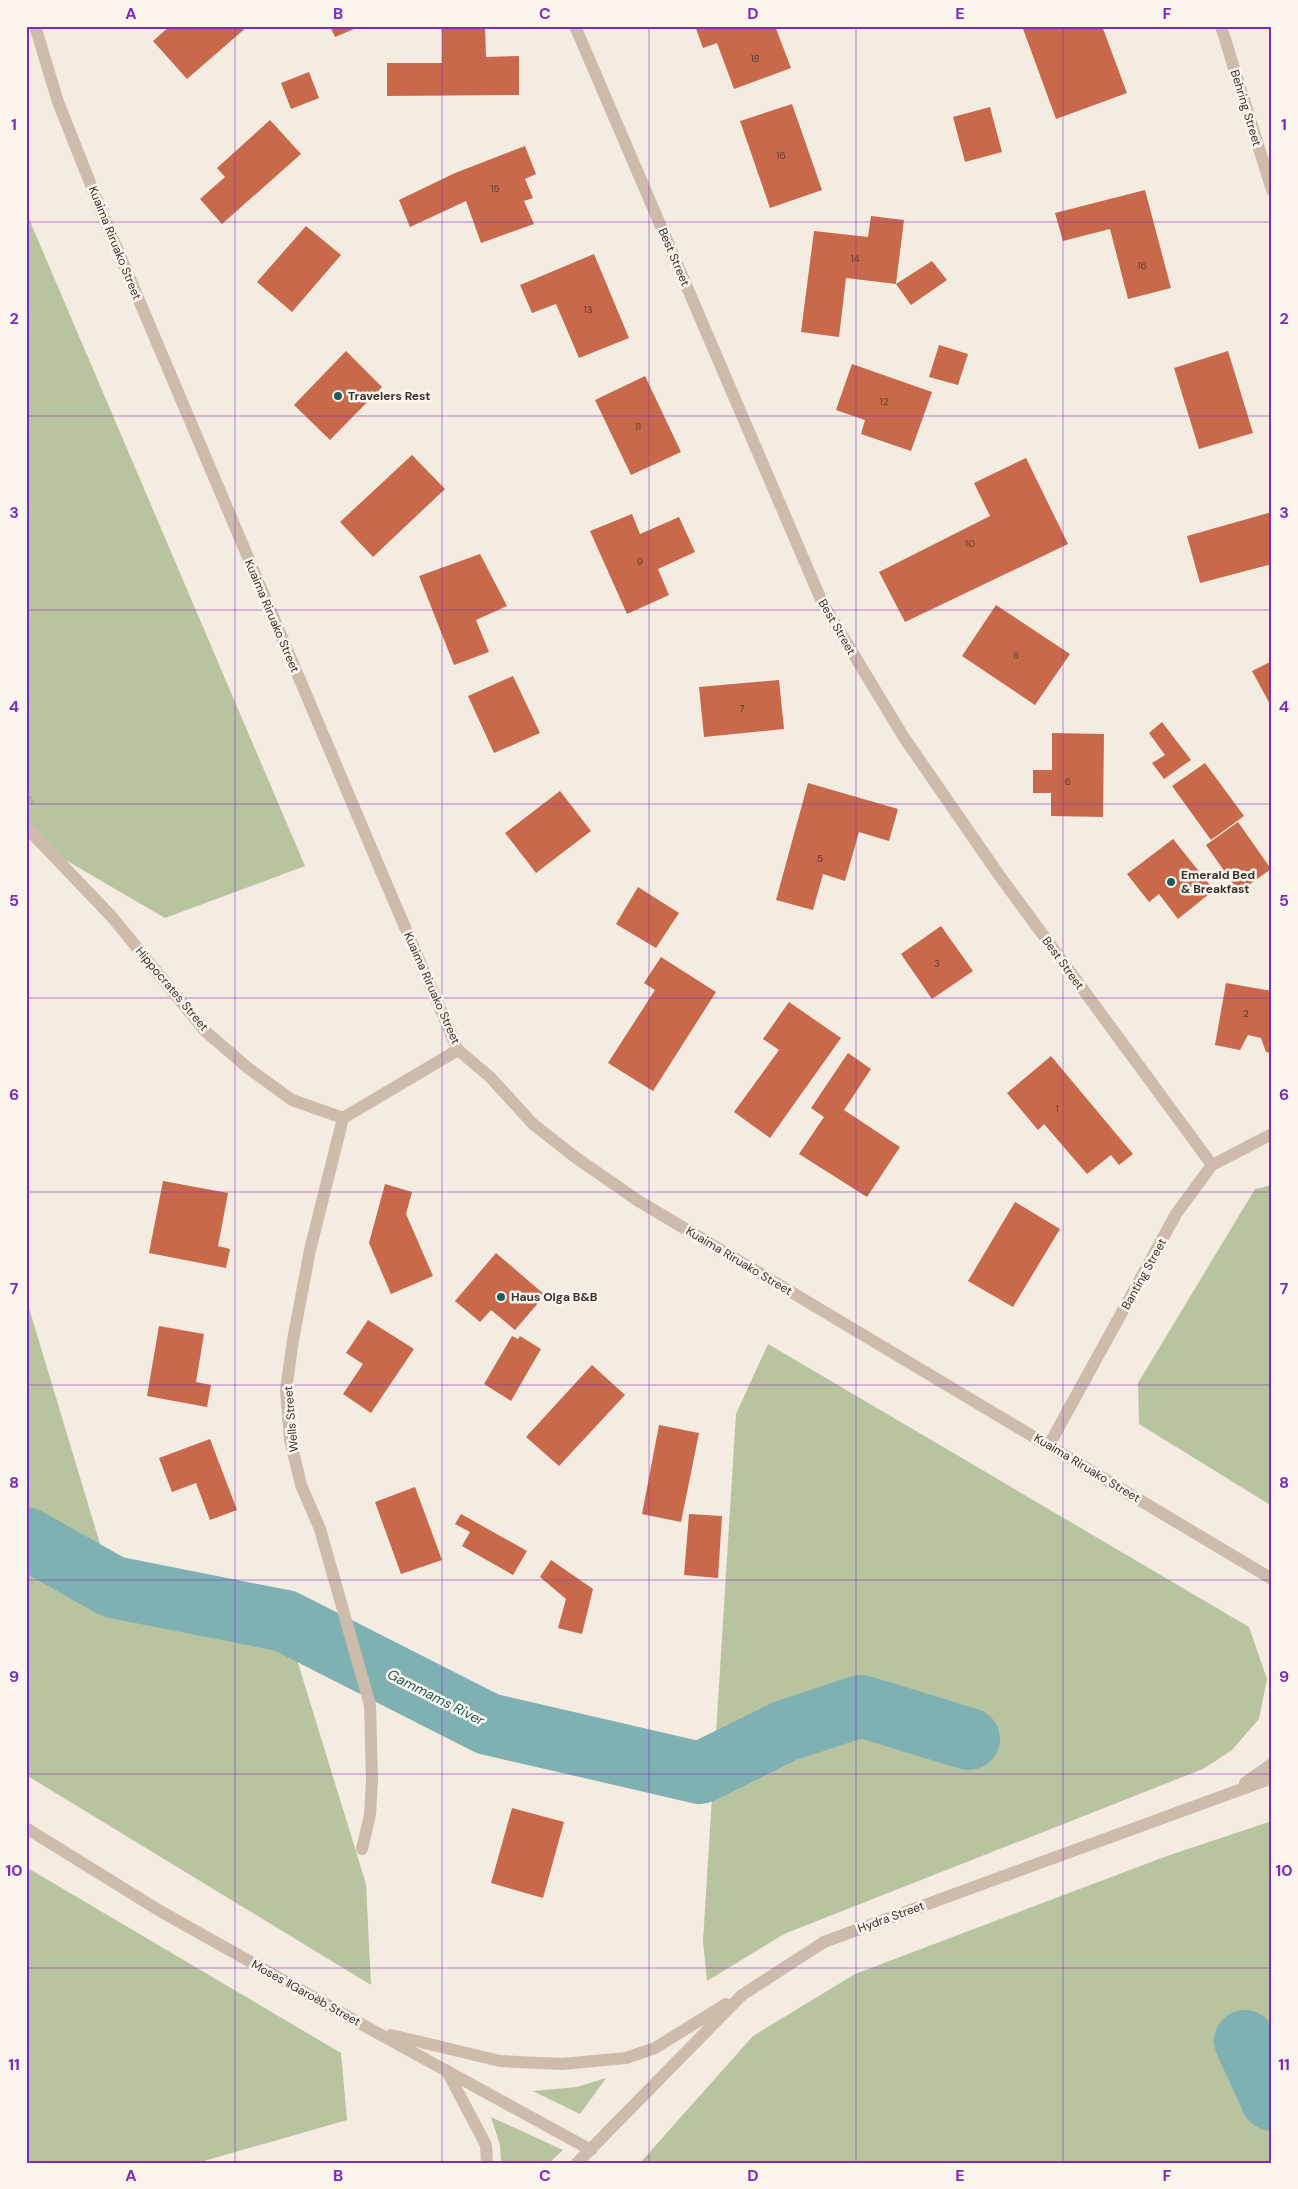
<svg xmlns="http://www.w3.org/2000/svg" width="1298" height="2189" viewBox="0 0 1298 2189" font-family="'DM Sans',sans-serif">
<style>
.grass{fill:#b8c4a0}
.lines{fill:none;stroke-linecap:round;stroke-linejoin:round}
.river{stroke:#7fb0b2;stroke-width:62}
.building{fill:#c8694b}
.path{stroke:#b9a596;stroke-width:3;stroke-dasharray:2.5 2.5;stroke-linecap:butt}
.minor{stroke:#cdbbac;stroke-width:12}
.grid{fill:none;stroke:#7b2cbf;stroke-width:1;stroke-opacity:0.55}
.poi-dot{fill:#1f5a5e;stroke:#fbf5ee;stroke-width:2}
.labels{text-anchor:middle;stroke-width:5;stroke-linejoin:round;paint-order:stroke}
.number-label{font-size:10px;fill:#5e3e33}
.street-label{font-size:12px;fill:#3b302b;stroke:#fbf5ee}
.poi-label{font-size:12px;font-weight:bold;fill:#3b302b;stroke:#fbf5ee;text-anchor:start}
.water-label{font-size:14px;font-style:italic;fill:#1f5a5e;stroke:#fbf5ee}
.neatline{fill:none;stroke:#7b2cbf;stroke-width:2}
.grid-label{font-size:16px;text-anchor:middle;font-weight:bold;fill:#7b2cbf}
</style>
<rect width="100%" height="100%" fill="#f4ebe1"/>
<g class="grass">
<path d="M26 212 305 866 165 918 26 837Z"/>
<path d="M1272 1185V1506L1139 1424 1138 1383 1255 1189Z"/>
<path d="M26 1298 113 1587 285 1621 366 1884 371 1985 26 1775Z"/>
<path d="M768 1344 1249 1627 1267 1679 1259 1719 1232 1750 1203 1769 784 1934 707 1981 703 1941 736 1414Z"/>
<path d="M1272 1821V2163H640L753 2036 855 1974 1167 1856Z"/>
<path d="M26 1867 341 2053 347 2120 197 2163H26V1945L29 1927 26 1925Z"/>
<path d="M606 2078 580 2114 533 2091 577 2087Z"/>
<path d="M491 2117 563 2150 549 2163H501L500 2145Z"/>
</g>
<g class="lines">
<g class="river">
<path d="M26 1538 113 1587 285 1621 488 1724 700 1773 785 1731 861 1706 969 1739"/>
<path d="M1245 2041 1272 2100"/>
</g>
</g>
<g class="building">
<path d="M170 26H248L187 79 153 41Z"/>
<path d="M330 26H361L335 37Z"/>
<path d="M442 26H485L486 57 519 56V95L387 96V63H442Z"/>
<path d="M695 26H775L791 68 734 89 717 43 703 48Z"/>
<path d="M1022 26H1102L1127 93 1056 119Z"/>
<path d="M309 72 319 98 291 109 281 83Z"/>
<path d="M792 104 822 190 770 208 740 121Z"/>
<path d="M990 107 1002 152 965 162 953 117Z"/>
<path d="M270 120 301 154 222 224 200 199 225 177 217 168Z"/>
<path d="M525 146 536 174 525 179 533 198 524 201 534 224 481 243 466 201 410 227 399 200 455 173Z"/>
<path d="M1145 190 1171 288 1128 299 1110 229 1063 241 1055 213Z"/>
<path d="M871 216 904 220 896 284 846 278 839 337 801 332 814 231 868 237Z"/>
<path d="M306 226 341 255 292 312 257 282Z"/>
<path d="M594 254 629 338 579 358 556 304 532 313 520 285Z"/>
<path d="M932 261 947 280 911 305 896 284Z"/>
<path d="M939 345 968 354 958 385 929 377Z"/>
<path d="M346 351 382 387 330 440 294 405Z"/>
<path d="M1228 351 1253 433 1199 449 1174 368Z"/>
<path d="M852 364 932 392 911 451 861 434 865 420 836 410Z"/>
<path d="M645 376 681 452 631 475 595 400Z"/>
<path d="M412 455 445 489 373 557 340 522Z"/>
<path d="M1026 458 1068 544 905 622 879 572 990 516 974 483Z"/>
<path d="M1272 512V564L1200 583 1187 536Z"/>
<path d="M632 514 640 534 679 517 695 552 658 569 669 595 627 614 590 531Z"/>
<path d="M480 554 507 606 476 620 489 652 454 665 419 576Z"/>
<path d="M996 605 1070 654 1035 705 962 656Z"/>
<path d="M1272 661V708L1252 671Z"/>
<path d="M513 676 540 733 494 753 468 696Z"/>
<path d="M779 680 784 729 704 737 699 687Z"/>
<path d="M1162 722 1191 760 1164 779 1152 763 1165 755 1149 733Z"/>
<path d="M1052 733 1104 734 1103 817 1051 816V793H1033V770H1052Z"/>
<path d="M1205 763 1244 816 1211 840 1172 786Z"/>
<path d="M808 783 898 809 889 841 859 832 845 881 823 874 813 910 776 900Z"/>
<path d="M560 791 591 831 536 873 505 833Z"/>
<path d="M1238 822 1271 869 1239 892 1206 845Z"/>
<path d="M1173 839 1214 890 1178 919 1159 894 1149 902 1127 874Z"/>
<path d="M638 887 679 913 656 948 616 924Z"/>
<path d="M941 926 973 971 932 999 901 954Z"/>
<path d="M661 957 716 992 653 1091 608 1063 655 990 644 983Z"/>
<path d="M1226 983 1272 991V1053L1266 1052 1261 1038 1248 1035 1240 1050 1215 1045Z"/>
<path d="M789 1002 841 1038 770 1138 734 1112 779 1050 763 1039Z"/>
<path d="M848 1053 871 1069 844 1110 900 1147 867 1197 799 1154 824 1117 811 1108Z"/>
<path d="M1051 1056 1133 1154 1119 1165 1111 1155 1087 1174 1044 1124 1038 1130 1007 1093Z"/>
<path d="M163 1181 228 1193 218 1246 230 1249 226 1268 149 1253Z"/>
<path d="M385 1184 412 1192 406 1214 433 1276 391 1294 369 1243Z"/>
<path d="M1015 1202 1060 1229 1013 1307 968 1281Z"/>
<path d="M496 1253 545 1295 515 1330 491 1310 480 1322 455 1301Z"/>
<path d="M368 1320 414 1349 371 1413 343 1394 363 1364 346 1353Z"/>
<path d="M159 1326 204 1334 196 1382 211 1385 207 1407 147 1396Z"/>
<path d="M512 1336 518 1339 520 1336 541 1349 511 1401 484 1384Z"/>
<path d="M592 1365 625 1395 559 1466 526 1437Z"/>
<path d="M659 1425 699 1433 681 1522 642 1514Z"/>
<path d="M210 1439 237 1510 210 1520 196 1483 172 1492 159 1458Z"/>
<path d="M415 1487 442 1560 401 1574 375 1502Z"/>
<path d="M461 1514 527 1551 513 1575 462 1546 470 1532 455 1524Z"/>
<path d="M689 1514 722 1516 718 1578 684 1575Z"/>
<path d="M551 1560 593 1589 582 1634 558 1628 566 1599 540 1577Z"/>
<path d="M512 1808 564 1822 543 1898 491 1883Z"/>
</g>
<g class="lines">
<path class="path" d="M26 787 33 804"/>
<g class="minor">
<path d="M35 26 58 102 102 213 392 897 458 1050 490 1077 533 1124 575 1157 637 1200 1272 1579"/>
<path d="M575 26 822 602 903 736 999 875 1212 1165"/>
<path d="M1221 26 1272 190"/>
<path d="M26 827 112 917 205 1031 248 1068 292 1100 343 1118"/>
<path d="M1049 1445 1176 1214 1212 1165 1272 1134"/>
<path d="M1245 1783 1272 1764"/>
<path d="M26 1828 160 1911 372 2030 591 2150"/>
<path d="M362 1849 370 1815 372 1780 370 1705 320 1529 301 1485 290 1439 286 1390 293 1340 310 1250 343 1118 458 1050"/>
<path d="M391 2035 500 2061 562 2064 626 2058 655 2048 726 2004"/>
<path d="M447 2071 486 2145 487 2163"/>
<path d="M577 2163 742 1995 824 1942 1272 1778"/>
</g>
</g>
<path class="grid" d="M235 26V2163M442 26V2163M649 26V2163M856 26V2163M1063 26V2163M26 222H1272M26 416H1272M26 610H1272M26 804H1272M26 998H1272M26 1192H1272M26 1385H1272M26 1580H1272M26 1774H1272M26 1968H1272"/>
<g class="poi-dot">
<circle cx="338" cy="396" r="5"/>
<circle cx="1171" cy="882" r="5"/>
<circle cx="501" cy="1297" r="5"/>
</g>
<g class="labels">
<g class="number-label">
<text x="755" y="62">18</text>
<text x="781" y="159">16</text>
<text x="495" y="192">15</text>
<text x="855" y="262">14</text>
<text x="1142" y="269">16</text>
<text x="588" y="313">13</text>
<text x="884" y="405">12</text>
<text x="638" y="430">11</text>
<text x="970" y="547">10</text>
<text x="640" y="565">9</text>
<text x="1016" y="659">8</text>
<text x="742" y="712">7</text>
<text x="1068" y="785">6</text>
<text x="820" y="862">5</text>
<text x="937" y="967">3</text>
<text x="1246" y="1017">2</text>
<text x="1057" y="1112">1</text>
</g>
<g class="street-label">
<text transform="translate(1246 108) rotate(73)" y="4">Behring Street</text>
<text transform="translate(115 243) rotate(68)" y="4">Kuaima Riruako Street</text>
<text transform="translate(674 257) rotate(67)" y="4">Best Street</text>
<text transform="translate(272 616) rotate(67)" y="4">Kuaima Riruako Street</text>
<text transform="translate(837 627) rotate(60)" y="4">Best Street</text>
<text transform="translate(1063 963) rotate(54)" y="4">Best Street</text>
<text transform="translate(432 988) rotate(66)" y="4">Kuaima Riruako Street</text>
<text transform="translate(172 989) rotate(50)" y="4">Hippocrates Street</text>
<text transform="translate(739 1261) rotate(31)" y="4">Kuaima Riruako Street</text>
<text transform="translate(1144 1274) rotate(-61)" y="4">Banting Street</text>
<text transform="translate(291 1419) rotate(-95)" y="4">Wells Street</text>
<text transform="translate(1087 1468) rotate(31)" y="4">Kuaima Riruako Street</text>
<text transform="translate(891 1917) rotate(-20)" y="4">Hydra Street</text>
<text transform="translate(306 1993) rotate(29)" y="4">Moses ǁGaroëb Street</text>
</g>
<g class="poi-label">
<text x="348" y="400">Travelers Rest</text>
<text x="1181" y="879">Emerald Bed<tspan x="1181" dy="14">&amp; Breakfast</tspan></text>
<text x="511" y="1301">Haus Olga B&amp;B</text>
</g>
<g class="water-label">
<text transform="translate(436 1697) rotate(27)" y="5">Gammams River</text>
</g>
</g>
<rect width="1298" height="2189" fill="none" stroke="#fbf5ee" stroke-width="55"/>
<rect x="28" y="28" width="1242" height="2134" class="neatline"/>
<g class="grid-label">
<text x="131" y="19">A</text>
<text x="338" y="19">B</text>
<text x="545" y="19">C</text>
<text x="753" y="19">D</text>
<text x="960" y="19">E</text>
<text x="1167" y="19">F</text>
<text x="14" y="130">1</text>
<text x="1284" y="130">1</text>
<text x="14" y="324">2</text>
<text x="1284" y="324">2</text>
<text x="14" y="518">3</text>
<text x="1284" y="518">3</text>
<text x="14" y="712">4</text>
<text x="1284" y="712">4</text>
<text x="14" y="906">5</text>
<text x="1284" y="906">5</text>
<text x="14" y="1100">6</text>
<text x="1284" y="1100">6</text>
<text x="14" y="1294">7</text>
<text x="1284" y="1294">7</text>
<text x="14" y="1488">8</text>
<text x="1284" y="1488">8</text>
<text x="14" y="1682">9</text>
<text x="1284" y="1682">9</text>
<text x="14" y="1876">10</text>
<text x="1284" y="1876">10</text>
<text x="14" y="2070">11</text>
<text x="1284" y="2070">11</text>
<text x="131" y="2181">A</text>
<text x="338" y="2181">B</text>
<text x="545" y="2181">C</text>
<text x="753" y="2181">D</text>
<text x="960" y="2181">E</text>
<text x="1167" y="2181">F</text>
</g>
</svg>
